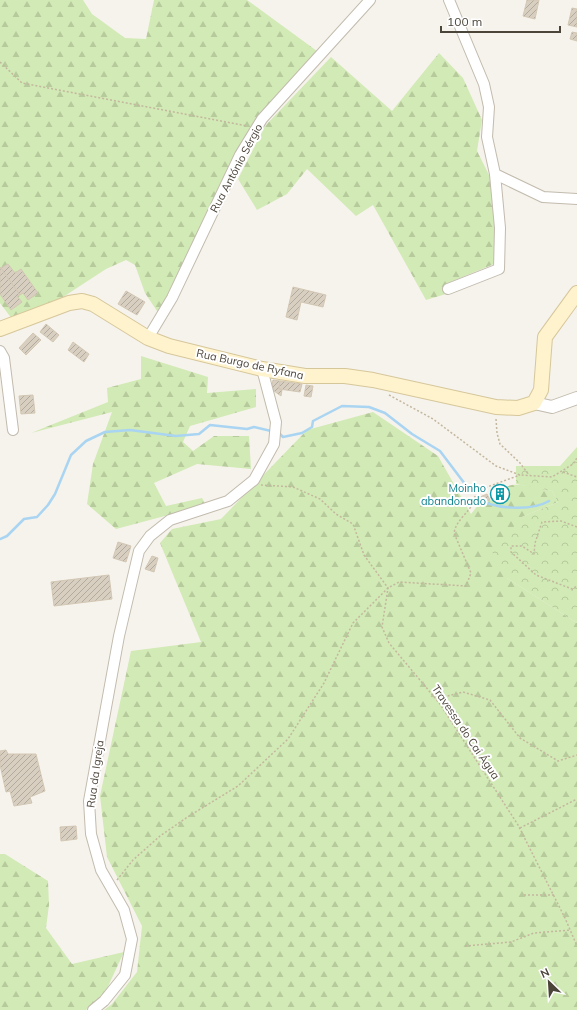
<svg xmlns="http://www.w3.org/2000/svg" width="577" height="1010" viewBox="0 0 577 1010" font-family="Mulish,sans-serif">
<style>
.forest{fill:url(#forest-firs)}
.park{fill:url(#park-crowns)}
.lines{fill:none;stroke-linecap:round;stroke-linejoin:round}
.stream{stroke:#a9d4f2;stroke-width:2.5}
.building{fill:url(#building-hatch);stroke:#d3c7b4}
.minor-casing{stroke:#c2bbae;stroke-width:12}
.tertiary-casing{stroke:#c2bbae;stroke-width:14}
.secondary-casing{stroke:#d6c79b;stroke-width:16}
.path{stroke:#c4b79f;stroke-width:1.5;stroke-dasharray:2 2;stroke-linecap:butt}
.minor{stroke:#fff;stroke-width:10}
.tertiary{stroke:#fff;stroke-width:12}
.secondary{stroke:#fff3cd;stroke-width:14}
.labels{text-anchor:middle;stroke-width:4;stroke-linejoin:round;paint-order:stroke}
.street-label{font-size:11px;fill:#4b4439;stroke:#fff}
.culture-label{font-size:11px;fill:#0d838f;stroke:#fff;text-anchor:end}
</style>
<defs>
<pattern id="forest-firs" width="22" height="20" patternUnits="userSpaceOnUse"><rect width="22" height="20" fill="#d2eab5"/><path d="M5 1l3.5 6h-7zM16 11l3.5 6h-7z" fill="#b6ca9c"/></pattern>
<pattern id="park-crowns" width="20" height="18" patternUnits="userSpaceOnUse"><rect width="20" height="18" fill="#d2eab5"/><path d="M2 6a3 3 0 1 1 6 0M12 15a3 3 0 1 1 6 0" fill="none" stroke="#b6ca9c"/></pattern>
<pattern id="building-hatch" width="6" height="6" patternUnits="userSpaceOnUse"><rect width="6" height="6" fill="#d8cfc1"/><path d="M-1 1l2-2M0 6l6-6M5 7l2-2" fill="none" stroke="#b1aa9e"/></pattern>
</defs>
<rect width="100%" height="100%" fill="#f6f3ec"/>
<g class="forest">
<path d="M0 0H83L92 14 125 38 146 39 154 0H247L321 54 250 129 159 314 145 293 135 265 126 260 106 269 60 299 12 319 0 303Z"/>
<path d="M439 53 463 78 482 120 477 151 491 179 498 242 494 264 448 283 446 294 426 300 373 205 356 216 307 169 287 194 257 210 238 179 265 126 331 57 392 111Z"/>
<path d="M141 356 208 377 207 393 256 389V407L190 426 183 442 193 451 214 436H249L251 469 197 464 154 483 166 506 202 498 206 505 116 529 87 504 93 464 112 412 31 433 108 402 107 388 141 379Z"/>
<path d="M373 412 438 456 471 514 479 504 507 495 505 488C513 480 541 489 552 491L558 502 522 517 507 578 577 623V1010H104L112 1004 137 972 142 926 107 857 100 796 131 651 201 642 160 543 172 529 221 519 307 430Z"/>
<path d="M0 854H5L48 881 49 905 46 928 72 964 124 952 104 995 86 1010H0Z"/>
</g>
<path class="park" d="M577 447V623L507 578 492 552 522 517 558 502 552 491 516 484V466H560Z"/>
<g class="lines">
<g class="stream">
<path d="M280 434 283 437 302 433 312 427 313 421 342 406 369 407 385 413 412 434 440 451 471 492"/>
<path d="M476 497C492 510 532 511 549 501"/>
<path d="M0 539 7 536 24 519 37 517 48 505 55 494 71 455 86 441 105 432 130 430 176 436 199 434 210 425 247 429 254 427 271 431"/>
</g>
</g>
<g class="building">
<path d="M527 0H539L535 19 523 16Z"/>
<path d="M572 8 577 9V27L568 25Z"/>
<path d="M572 32 577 33V41L570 39Z"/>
<path d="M8 264 15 273 21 269 38 293 28 300 23 293 20 295 1 268Z"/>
<path d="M0 267 20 295 17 296 22 302 11 310 0 294Z"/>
<path d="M293 287 326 295 323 307 301 302 297 320 286 317Z"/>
<path d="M126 291 145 302 137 315 118 304Z"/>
<path d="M46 324 59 335 53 342 40 332Z"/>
<path d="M33 333 41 340 26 355 19 348Z"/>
<path d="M73 342 89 354 84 362 68 350Z"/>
<path d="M273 380 280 381 279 389 282 390 281 396 274 391 272 385Z"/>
<path d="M280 381 302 384 300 392 279 389Z"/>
<path d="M306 385 313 386 311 397 304 396Z"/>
<path d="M33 395 35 413 21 414 19 396Z"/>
<path d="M505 488 507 495 495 499 492 492Z"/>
<path d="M487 494 490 500 483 502 480 497Z"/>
<path d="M118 542 131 546 126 562 113 558Z"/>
<path d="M152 556 158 558 154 572 145 569Z"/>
<path d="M109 575 112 599 54 606 51 582Z"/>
<path d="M6 750 8 754H36L45 791 30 797 32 803 14 806 10 791 6 792 0 765V751Z"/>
<path d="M76 826 77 839 61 841 60 827Z"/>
</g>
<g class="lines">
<defs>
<g id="minor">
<path d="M449 0 484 84 489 107 487 137 495 174 543 197 577 199"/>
<path d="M448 289 499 269 500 228 495 174"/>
<path d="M148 338 172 298 240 155 262 119 370 0"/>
<path d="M0 351 4 358 13 430"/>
<path d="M93 1010 104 1001 125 975 132 939 124 910 101 870 91 834 89 801 119 636 139 551 150 536 170 520 228 501 254 480 274 444 276 422 262 369"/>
</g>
<path id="tertiary" d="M534 403 552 407 577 398"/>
<path id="secondary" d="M0 329 69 303 82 301 93 304 148 338 169 346 262 369 305 376H345L373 380 496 407 518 408 534 403 541 390 545 337 577 293"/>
</defs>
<use href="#minor" class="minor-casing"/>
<use href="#tertiary" class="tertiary-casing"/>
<use href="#secondary" class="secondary-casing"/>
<g class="path">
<path d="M0 62 22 83 247 126"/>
<path d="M389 395 433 419 496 466 520 475 552 477 573 464 577 458"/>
<path d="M496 419 497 433 500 444 520 463 529 475"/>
<path d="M563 472 577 477"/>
<path d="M261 485 293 487 320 499 336 514 353 524 364 555 388 588 382 627 389 643 440 704 518 825 565 918 577 946"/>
<path d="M577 527 561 521 542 522 535 543 534 554 522 546H511V552L536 575 572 589 577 586"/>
<path d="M436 699 463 692 490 700 520 738 558 761 577 755"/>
<path d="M520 828 577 799"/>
<path d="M117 880 133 860 160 836 189 816 238 786 288 739 324 683 353 623 388 588 399 582 466 586 471 573 454 533C456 521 466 515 472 505 475 499 474 494 479 490L520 475"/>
<path d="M524 895H554"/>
<path d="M465 946 511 942 534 933 571 930"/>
</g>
<use href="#minor" class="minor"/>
<use href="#tertiary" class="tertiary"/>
<use href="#secondary" class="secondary"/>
</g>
<defs>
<symbol id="building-ring" viewBox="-11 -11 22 22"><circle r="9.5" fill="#fff" stroke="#0f9aa8" stroke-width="1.5"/><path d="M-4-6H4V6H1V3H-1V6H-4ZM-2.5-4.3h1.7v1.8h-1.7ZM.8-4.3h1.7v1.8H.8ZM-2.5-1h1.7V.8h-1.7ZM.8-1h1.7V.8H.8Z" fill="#0f9aa8"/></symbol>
</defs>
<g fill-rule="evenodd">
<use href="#building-ring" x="489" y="483" width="22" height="22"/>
</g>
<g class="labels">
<g class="street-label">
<text transform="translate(236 168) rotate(-62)" y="4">Rua António Sérgio</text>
<text transform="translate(250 364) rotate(12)" y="4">Rua Burgo de Ryfana</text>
<text transform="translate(466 732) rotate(56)" y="4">Travessa do Cai Água</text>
<text transform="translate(95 774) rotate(-82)" y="4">Rua da Igreja</text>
</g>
<g class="culture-label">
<text x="486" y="492">Moinho<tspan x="486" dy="13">abandonado</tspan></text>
</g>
</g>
<g transform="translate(549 982) rotate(335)" stroke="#ffffff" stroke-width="3" paint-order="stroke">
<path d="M0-3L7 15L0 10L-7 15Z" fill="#4b4439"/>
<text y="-6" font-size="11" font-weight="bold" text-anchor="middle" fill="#4b4439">N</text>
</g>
<path d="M441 26v6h119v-6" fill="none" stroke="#4b4439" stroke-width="2"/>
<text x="447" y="26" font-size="12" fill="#4b4439" stroke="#ffffff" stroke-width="3" paint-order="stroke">100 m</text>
</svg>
